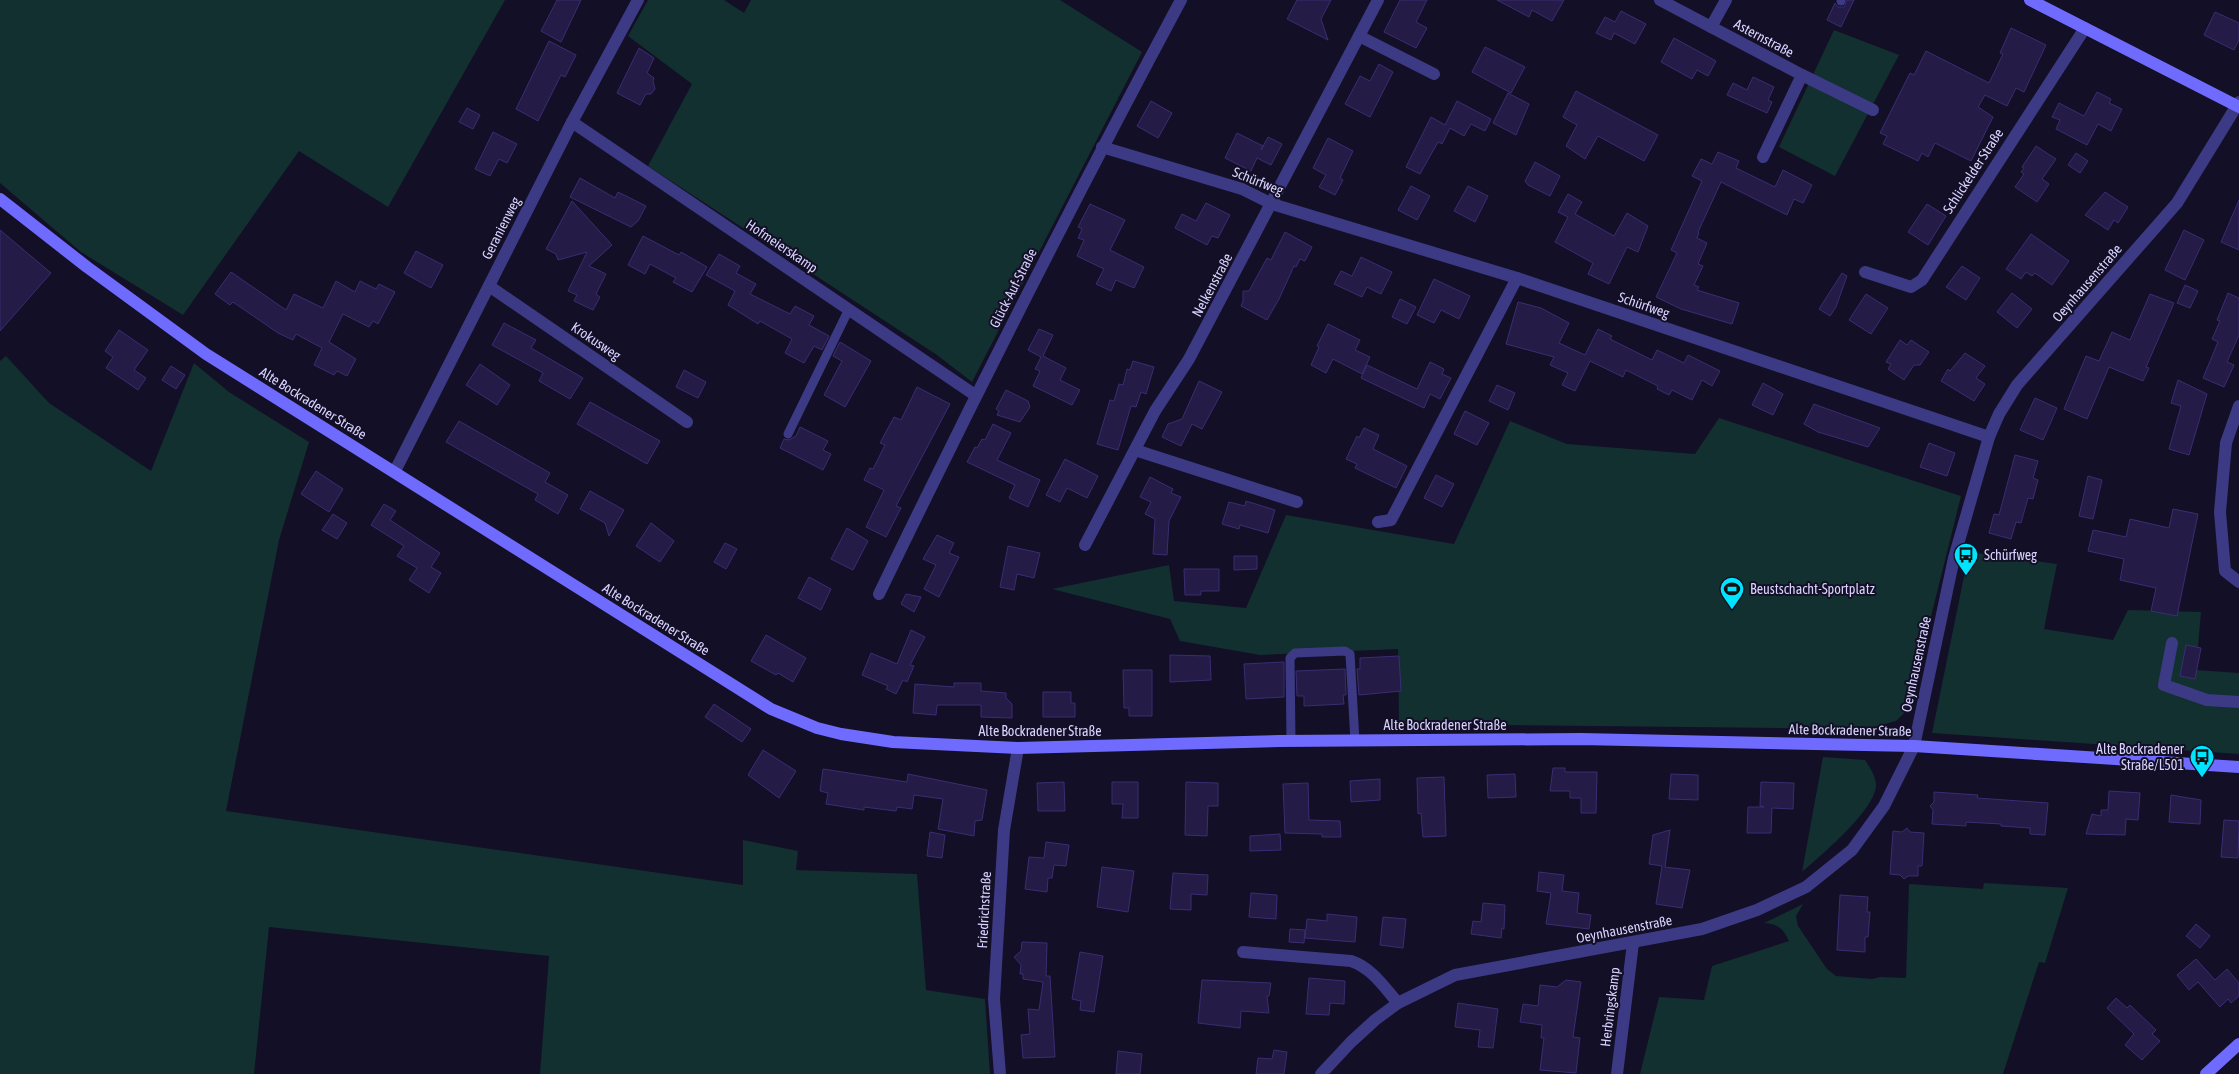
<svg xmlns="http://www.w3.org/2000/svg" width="2239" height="1074" viewBox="0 0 2239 1074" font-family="'Asap Condensed',sans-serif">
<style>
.green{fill:#12302f}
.building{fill:#241b47;stroke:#3b2d73}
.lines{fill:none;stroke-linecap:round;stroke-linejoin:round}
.lane{stroke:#3d3a85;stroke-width:9}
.street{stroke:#3d3a85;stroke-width:12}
.secondary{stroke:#6f6bff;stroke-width:12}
.labels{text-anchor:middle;stroke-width:4;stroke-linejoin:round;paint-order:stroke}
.street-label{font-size:14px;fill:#d9d4ff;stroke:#130f26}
.poi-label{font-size:14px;fill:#d9d4ff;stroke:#130f26;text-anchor:start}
</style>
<rect width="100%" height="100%" fill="#130f26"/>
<g class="green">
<path d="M0 0H505L388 207 299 151 183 315 81 252 0 183Z"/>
<path d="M648 0H724L744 13 751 0H1060L1142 52 972 382 937 355 648 166 692 84 628 36Z"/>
<path d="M1834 30 1899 55 1835 176 1779 147Z"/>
<path d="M6 356 49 403 151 471 194 363 229 392 309 442 279 540 226 811 743 885V840L798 851 796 870 917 874 926 990 985 999 990 1074H540L549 956 269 927 254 1074H0V361Z"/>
<path d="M1719 418 1961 496 1908 709 1896 721 1868 729 1399 724 1398 649 1260 655 1180 641 1170 619 1052 589 1169 565 1174 601 1246 608 1286 515 1454 544 1510 421 1567 444 1695 454Z"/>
<path d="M1969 552 2057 564 2044 629 2113 640 2128 610 2201 612 2196 670 2239 673V754L1932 733Z"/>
<path d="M1823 757 1865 760C1870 768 1875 774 1876 784 1877 809 1820 856 1802 872Z"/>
<path d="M1984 883 2068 888 2045 963 2039 962 2003 1074H1640L1659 997 1704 1000 1712 966 1789 941C1783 929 1779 924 1764 923L1803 904 1796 916 1798 926 1827 969 1836 976 1872 979 1880 977 1906 978 1909 884 1983 889Z"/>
</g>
<g class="building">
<path d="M557 0H581L561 42 541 31Z"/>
<path d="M1297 0H1331L1321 19 1328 40 1287 19Z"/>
<path d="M1400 0H1427L1416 22 1427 28 1416 48 1384 32Z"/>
<path d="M1497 0H1564L1552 21 1532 10 1529 17Z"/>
<path d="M1847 0H1854L1841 27 1827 20 1835 3 1838 7H1844Z"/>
<path d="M1621 11 1646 24 1635 44 1614 33 1611 40 1596 33 1605 17 1615 22Z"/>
<path d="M2215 12 2239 23V40L2234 50 2204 35Z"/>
<path d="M2011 28 2046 45 2024 92 2016 88 2007 106 1985 95 1978 107 1993 117 1971 161 1935 143 1928 157 1922 153 1918 161 1883 144 1887 136 1880 133 1910 73 1914 75 1926 51 1989 83 2003 54 2000 53Z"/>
<path d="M1674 38 1716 61 1708 76 1697 70 1692 79 1661 62Z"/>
<path d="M549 41 576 55 565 77 561 75 538 121 516 109Z"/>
<path d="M1485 47 1525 67 1511 93 1472 72Z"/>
<path d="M639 48 654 58 647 73 654 78 653 81 655 89 651 94H646L640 105 617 93Z"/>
<path d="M1379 64 1393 72 1370 117 1345 104 1360 76 1370 81Z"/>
<path d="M1753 77 1774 87 1768 100 1772 102 1767 113 1727 95 1733 83 1747 90Z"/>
<path d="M1576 91 1658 135 1644 161 1598 136 1585 159 1566 146 1577 125 1563 117Z"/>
<path d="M2097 92 2111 99 2109 103 2122 109 2111 131 2098 124 2087 145 2056 129 2060 120 2052 117 2059 103 2084 116Z"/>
<path d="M1508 93 1529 104 1516 135 1493 123Z"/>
<path d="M1151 101 1172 113 1158 138 1137 126Z"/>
<path d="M1457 101 1491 119 1485 131 1471 124 1464 136 1450 128 1442 144 1438 142 1420 174 1406 167 1431 117 1445 125Z"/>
<path d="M467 108 480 115 473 129 459 122Z"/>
<path d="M493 132 517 144 507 163 499 159 490 176 475 169Z"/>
<path d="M1237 133 1263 146 1261 150 1268 137 1282 144 1271 165 1257 158 1251 171 1225 158Z"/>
<path d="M1328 138 1353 151 1340 178 1343 180 1335 195 1319 187 1326 175 1313 168Z"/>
<path d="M2036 146 2056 159 2042 179 2049 184 2037 202 2015 187 2024 174 2021 172 2024 168 2022 167Z"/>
<path d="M1718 152 1739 161 1736 168 1775 187 1783 170 1812 185 1803 203 1794 199 1787 215 1721 182 1698 232 1699 233 1697 238 1707 243 1698 264 1703 266 1694 285 1699 287 1697 290 1739 303 1732 324 1681 309 1656 297 1677 253 1671 250 1702 181 1692 176 1701 159 1712 164Z"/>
<path d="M2076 153 2088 161 2080 173 2068 165Z"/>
<path d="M1535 162 1560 176 1550 196 1528 185 1525 181Z"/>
<path d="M580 178 615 198 618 192 646 206 638 221 631 227 570 197Z"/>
<path d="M1411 186 1430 196 1417 220 1398 210Z"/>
<path d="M1468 186 1488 196 1475 222 1454 211Z"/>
<path d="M2105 192 2128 207 2118 223 2114 220 2108 230 2085 215Z"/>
<path d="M1568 194 1582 202 1575 214 1614 236 1627 213 1648 226 1638 252 1627 247 1609 284 1588 274 1593 263 1555 242 1568 217 1558 212Z"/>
<path d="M2239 200V250L2221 242Z"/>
<path d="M572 201 612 245 589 266 606 274 596 294 600 297 593 310 574 301 577 295 568 291 587 252 558 260 556 254 546 249Z"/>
<path d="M1206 203 1230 215 1218 238 1212 236 1207 245 1175 228 1182 214 1196 221Z"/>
<path d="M1090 204 1125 220 1110 250 1144 267 1134 288 1116 280 1111 291 1096 284 1104 269 1077 256 1084 240 1078 238 1082 229 1078 227Z"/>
<path d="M1927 204 1946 216 1928 245 1908 232Z"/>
<path d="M0 230 51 273 0 331Z"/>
<path d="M2184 230 2204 240 2185 280 2165 270Z"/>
<path d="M1285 232 1312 247 1305 261 1300 259 1296 267 1294 266 1279 299 1267 320 1241 306 1243 301V291H1249L1267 258 1271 260Z"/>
<path d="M2031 234 2069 261 2052 285 2035 273 2032 276 2026 272 2021 279 2006 269Z"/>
<path d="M643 236 679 255 681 252 707 267 692 292 673 282 676 278 650 264 645 274 628 265Z"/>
<path d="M416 251 443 265 431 288 404 273Z"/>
<path d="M719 254 740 266 736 273 756 284 750 294 790 314 795 306 814 316 809 325 829 336 822 350 814 346 804 363 785 353 792 339 760 321 758 324 728 305 735 291 706 275Z"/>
<path d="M1361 257 1392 272 1381 294 1367 287 1362 297 1334 284 1341 271 1352 276Z"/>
<path d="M1962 266 1980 278 1966 300 1946 287Z"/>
<path d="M231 272 286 310 294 294 323 308 336 281 355 292 360 281 376 289 379 284 395 292 378 324 373 321 369 327 343 314 329 342 356 359 347 376 337 371 334 375 314 365 322 348 296 334 293 340 278 333 233 302 230 305 215 294Z"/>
<path d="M1842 273 1847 276 1836 307 1830 316 1819 309Z"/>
<path d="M1434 279 1470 296 1459 319 1441 310 1434 323 1417 315Z"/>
<path d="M2185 285 2198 291 2190 308 2177 303Z"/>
<path d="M2012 293 2032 309 2017 328 1997 312Z"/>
<path d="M2228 293 2239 298V335L2227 362 2234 365 2224 387 2203 378 2218 342 2212 339 2220 321 2217 320Z"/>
<path d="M1866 294 1888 308 1871 334 1849 320Z"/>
<path d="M2150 294 2174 303 2146 367 2149 368 2143 381 2109 367 2087 419 2064 409 2086 356 2099 361 2112 332 2130 340Z"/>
<path d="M1400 299 1416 307 1407 324 1392 317Z"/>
<path d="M1518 302 1541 308 1569 323 1559 343 1585 355 1598 329 1612 336 1610 339 1652 360 1657 350 1684 363 1688 355 1720 371 1712 386 1702 380 1692 400 1672 390 1669 395 1657 389 1658 386 1626 370 1623 377 1590 361 1575 391 1562 385 1568 373 1550 365 1554 357 1506 344Z"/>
<path d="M504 323 536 340 531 348 583 378 570 399 539 381 543 373 492 345Z"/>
<path d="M1328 324 1360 340 1355 350 1370 357 1362 374 1333 359 1326 373 1311 365 1319 347 1317 346Z"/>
<path d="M1039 329 1053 335 1043 356 1066 368 1060 380 1080 390 1072 405 1033 386 1040 371 1035 369 1041 357 1028 350Z"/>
<path d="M119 330 148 350 134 370 146 378 138 390 106 368 113 357 105 351Z"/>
<path d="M1900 340 1907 345 1911 340 1929 352 1920 365H1914L1904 380 1888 369 1891 364 1886 362Z"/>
<path d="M840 342 871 361 845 407 824 395 842 361 833 356Z"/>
<path d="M1965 353 1985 366 1976 378 1985 384 1974 401 1941 381 1948 369 1950 371Z"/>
<path d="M1133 361 1154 367 1146 394 1141 392 1136 407 1131 406 1118 450 1097 444 1110 400 1114 401 1119 384 1123 385 1127 369 1130 370Z"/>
<path d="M1430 362 1444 369 1442 374 1451 378 1440 399 1430 394 1424 408 1361 378 1367 365 1417 389Z"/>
<path d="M480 364 510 385 497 405 466 385Z"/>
<path d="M171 366 185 375 176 389 162 380Z"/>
<path d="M684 370 706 382 698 398 676 387Z"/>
<path d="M2178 380 2207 394 2189 455 2169 449 2181 406 2171 403Z"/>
<path d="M1199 381 1222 392 1202 429 1192 424 1181 446 1162 437 1168 424 1182 419Z"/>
<path d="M1763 383 1783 394 1773 415 1752 405Z"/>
<path d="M1497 385 1515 393 1508 410 1489 401Z"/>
<path d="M917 387 950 404 896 506 901 508 886 537 866 527 884 490 864 480 870 468 873 469 885 445 880 443 894 417 901 420Z"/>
<path d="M1006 390 1028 401 1030 407 1020 422 997 415 999 411 996 409Z"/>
<path d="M2035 398 2057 408 2043 440 2020 430Z"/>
<path d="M590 402 660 441 647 464 577 424Z"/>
<path d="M1814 404 1822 407 1880 428 1868 447 1818 432 1804 424Z"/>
<path d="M1465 411 1489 423 1477 445 1454 434Z"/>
<path d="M459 421 550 473 545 482 568 495 558 514 535 500 538 494 446 442Z"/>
<path d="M993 424 1011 433 997 460 1040 480 1028 507 1009 498 1015 485 967 462 975 447 977 448 982 439 985 440Z"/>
<path d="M800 427 828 441 823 450 831 454 823 470 780 448 784 439 789 440 796 436Z"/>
<path d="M1364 428 1379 435 1373 449 1407 466 1396 488 1355 468 1357 464 1346 459 1357 436 1359 438Z"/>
<path d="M1929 443 1955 453 1947 476 1920 467Z"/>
<path d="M2015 455 2038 461 2033 478 2038 480 2033 499 2028 498 2021 523 2016 522 2011 539 1989 533 1994 514 1999 515Z"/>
<path d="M1065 459 1098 476 1087 498 1067 488 1060 502 1046 495Z"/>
<path d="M316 471 343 489 329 512 301 494Z"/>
<path d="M1436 475 1454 484 1442 507 1424 498Z"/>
<path d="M2088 476 2102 480 2093 519 2079 516Z"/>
<path d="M1150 477 1173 489 1171 493 1181 497 1169 521 1167 555 1153 554 1155 519 1145 514 1151 502 1140 497Z"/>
<path d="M590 491 624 510 609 536 605 523 580 509Z"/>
<path d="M1246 501 1275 510 1268 533 1240 525 1239 529 1222 524 1229 502 1245 506Z"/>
<path d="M384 504 396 511 390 520 440 553 431 567 441 573 429 593 409 580 417 568 397 556 404 546 371 525Z"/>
<path d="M2173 509 2198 514 2177 616 2151 611 2156 588 2120 580 2124 559 2088 551 2093 530 2126 537 2130 519 2169 528Z"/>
<path d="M333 514 347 523 337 539 322 530Z"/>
<path d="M651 523 674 541 660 562 636 546Z"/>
<path d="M847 528 868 541 853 570 831 559Z"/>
<path d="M937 535 954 543 949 553 959 557 939 597 924 589 936 565 923 559Z"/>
<path d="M725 543 737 549 726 569 714 562Z"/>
<path d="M1008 546 1040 553 1034 578 1017 574 1014 590 1000 587Z"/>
<path d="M1234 556H1257V569L1234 570Z"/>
<path d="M1184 569H1219V591H1201V595H1185Z"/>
<path d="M809 577 831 589 821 610 798 598Z"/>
<path d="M906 594 921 597 914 612 901 604Z"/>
<path d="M911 630 925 637 910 665 914 666 907 682 903 680 896 694 886 689 888 686 862 675 871 653 897 664Z"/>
<path d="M766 635 806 658 793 682 778 673 776 675 751 661Z"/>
<path d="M2186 645 2201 648 2195 679 2180 676Z"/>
<path d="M1170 655 1210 656 1211 680 1170 682Z"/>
<path d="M1399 656 1401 691 1359 695 1357 669H1360V658Z"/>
<path d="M1284 662V697L1246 699 1244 664Z"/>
<path d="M1345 669 1346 695H1343L1344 704 1304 706V696H1297L1296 671Z"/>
<path d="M1123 670H1152V716H1129V708H1124Z"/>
<path d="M954 683H981V691L1006 693V698L1012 704V718L981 717V705H937L936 715 913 713 915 684 954 687Z"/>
<path d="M1043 692H1071V703H1075V717H1043Z"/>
<path d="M714 704 751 729 742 742 705 717Z"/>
<path d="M763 750 796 771 779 798 748 775Z"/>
<path d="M1553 768H1565V772H1597L1596 813H1581V798H1570V791H1550Z"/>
<path d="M823 769 907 782 908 774 987 790 982 820 975 821 974 836 938 829 943 799 914 795 912 809 897 807 896 811 864 807V810L826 804 828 793 820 791Z"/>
<path d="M1515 774 1516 797 1488 798 1487 775Z"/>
<path d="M1671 774 1698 775V800L1669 799Z"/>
<path d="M1444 777 1446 836 1423 837 1421 813 1418 814 1417 778Z"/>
<path d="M1380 779V800L1351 802 1350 781Z"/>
<path d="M1064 782 1065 811H1038L1037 783Z"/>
<path d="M1112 782H1138V818H1122L1123 804H1112Z"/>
<path d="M1186 782 1218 783V806H1208L1207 836 1185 835Z"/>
<path d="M1761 782 1794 783 1793 809 1772 808 1771 833H1747L1748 807H1764L1760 806Z"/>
<path d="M1308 783 1309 820 1340 821 1341 837H1322V834L1285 833 1283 784Z"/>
<path d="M2109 791 2140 793 2138 820 2126 819 2125 835 2086 834 2092 814 2101 816V810H2108Z"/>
<path d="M1934 792 1978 795 1977 798 2048 803 2045 835 2030 834V828L2001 826V824L1966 822V826L1932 824 1933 810 1930 806 1934 802Z"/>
<path d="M2171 795 2201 800 2200 824 2169 822Z"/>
<path d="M2224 820 2239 821 2238 858 2221 857Z"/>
<path d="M1907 828 1910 832 1924 833 1922 866H1918V876H1908L1904 879 1900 875 1890 874 1893 831 1902 832Z"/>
<path d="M1670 830 1665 867 1690 870 1682 908 1656 904 1662 866 1649 864 1653 835Z"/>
<path d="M930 832 945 835 942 858 927 856Z"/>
<path d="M1280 834 1281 850 1250 851V836Z"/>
<path d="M1046 842 1069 845 1066 866 1054 865 1052 878H1048L1047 892 1025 889 1029 857 1044 858Z"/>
<path d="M1102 867 1134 871 1128 912 1097 907Z"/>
<path d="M1539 872 1564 875 1562 891 1579 893 1577 913 1591 915 1589 929 1546 924 1551 893 1537 891Z"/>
<path d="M1173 873 1208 875 1207 895 1191 894V910L1170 909Z"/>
<path d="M1251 893 1277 895 1276 919 1249 917Z"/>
<path d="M1840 895 1868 897 1867 912H1870L1868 937H1865V952L1837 950Z"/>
<path d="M1483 903 1505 905 1504 929 1502 928 1501 938 1471 934 1473 921 1481 922Z"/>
<path d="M1327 914 1357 917 1355 942 1305 938 1307 919 1327 921Z"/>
<path d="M1383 917 1406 919 1403 948 1380 945Z"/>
<path d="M2196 924 2210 936 2200 948 2186 936Z"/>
<path d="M1290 929 1305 930 1304 943 1289 942Z"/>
<path d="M1022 942 1047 943 1046 976H1050L1055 1057 1023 1058 1021 1035 1030 1034 1028 1009 1039 1010 1043 982 1023 979V974H1020L1021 965 1014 957 1021 951Z"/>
<path d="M1080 952 1103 956 1094 1012 1080 1010 1081 1001 1072 999Z"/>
<path d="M2196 959 2215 980 2227 969 2239 983V996L2231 1003 2228 999 2220 1007 2198 982 2189 990 2177 975Z"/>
<path d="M1309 978 1345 981 1344 1004 1330 1003 1329 1015 1306 1014Z"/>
<path d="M1202 980 1271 983 1269 996H1267L1269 1013 1241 1011 1240 1028 1198 1023Z"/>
<path d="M1566 980 1581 982 1573 1037 1580 1038 1576 1073 1540 1070 1544 1038H1541L1542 1025 1520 1022 1523 1004 1538 1006 1540 985 1557 987Z"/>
<path d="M2116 998 2127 1008 2130 1005 2156 1030 2152 1034 2160 1041 2142 1060 2125 1045 2134 1034 2107 1008Z"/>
<path d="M1458 1003 1498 1009 1493 1048 1478 1047 1480 1030 1455 1027Z"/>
<path d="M1274 1050 1287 1052 1284 1074H1256L1258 1058 1272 1059Z"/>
<path d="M1118 1051 1142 1054 1140 1074H1116Z"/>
</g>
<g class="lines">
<g class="lane">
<path d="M1841 1V0"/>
<path d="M788 434 849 309"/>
<path d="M1291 741 1290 658 1295 653 1345 651 1350 654 1355 741"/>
</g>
<g class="street">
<path d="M1660 0 1802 75 1763 157"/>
<path d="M1711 27 1726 0"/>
<path d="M1359 36 1434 74"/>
<path d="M1802 75 1873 110"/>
<path d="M572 122 975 395"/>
<path d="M1102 147 1242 189 1272 204 1517 278 1989 437"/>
<path d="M1865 272 1911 287 1922 280 2085 28"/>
<path d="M489 286 687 422"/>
<path d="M2239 406 2226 443 2220 512 2225 571 2239 582"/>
<path d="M1135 450 1297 502"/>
<path d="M395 471 572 122 638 0"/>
<path d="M1378 522 1391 520 1517 278"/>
<path d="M1085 545 1155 411 1189 359 1378 0"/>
<path d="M879 594C976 393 1076 196 1181 0"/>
<path d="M2172 643 2164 685 2207 700 2239 702"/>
<path d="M1243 952 1351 961C1372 968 1384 987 1398 1003"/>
<path d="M1000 1074 994 999 1004 830 1018 748"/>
<path d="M1321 1074 1351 1042 1375 1020 1398 1003 1455 975 1702 929 1757 910 1806 887 1852 850 1884 806 1914 746 1954 558 1989 437 1999 414 2017 385 2177 203 2239 102"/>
<path d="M1617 1074 1633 943"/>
</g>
<g class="secondary">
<path d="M2030 0 2239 107"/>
<path d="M0 199 87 267 206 354 771 709 817 728 841 734 893 742 1018 748 1280 741 1581 739 1914 746 2239 767"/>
<path d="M2206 1074 2239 1044"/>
</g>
</g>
<defs>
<symbol id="bus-pin" viewBox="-11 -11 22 30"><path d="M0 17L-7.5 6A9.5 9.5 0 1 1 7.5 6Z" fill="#00e5ff" stroke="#130f26"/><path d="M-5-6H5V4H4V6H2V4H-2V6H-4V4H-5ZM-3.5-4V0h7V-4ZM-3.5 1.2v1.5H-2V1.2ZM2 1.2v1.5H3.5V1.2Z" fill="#111"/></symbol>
<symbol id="stadium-pin" viewBox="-11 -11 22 30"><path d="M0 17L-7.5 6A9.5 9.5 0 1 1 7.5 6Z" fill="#00e5ff" stroke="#130f26"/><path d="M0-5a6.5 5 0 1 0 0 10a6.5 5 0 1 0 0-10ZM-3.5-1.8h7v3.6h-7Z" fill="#111"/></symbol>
</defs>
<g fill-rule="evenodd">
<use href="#bus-pin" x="1952" y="541" width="28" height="38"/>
<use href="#stadium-pin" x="1718" y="575" width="28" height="38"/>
<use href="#bus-pin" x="2188" y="743" width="28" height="38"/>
</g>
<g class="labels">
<g class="street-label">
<text transform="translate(1764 38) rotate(28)" y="5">Asternstraße</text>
<text transform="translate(1973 171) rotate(-57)" y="5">Schlickelder Straße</text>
<text transform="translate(1258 181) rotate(22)" y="5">Schürfweg</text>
<text transform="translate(501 228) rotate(-63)" y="5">Geranienweg</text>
<text transform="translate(782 246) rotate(34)" y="5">Hofmeierskamp</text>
<text transform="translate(2087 283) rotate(-49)" y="5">Oeynhausenstraße</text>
<text transform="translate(1212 285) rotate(-62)" y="5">Nelkenstraße</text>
<text transform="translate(1013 288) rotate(-63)" y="5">Glück-Auf-Straße</text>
<text transform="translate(1644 305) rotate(19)" y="5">Schürfweg</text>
<text transform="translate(596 341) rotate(34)" y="5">Krokusweg</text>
<text transform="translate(313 403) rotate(32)" y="5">Alte Bockradener Straße</text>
<text transform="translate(656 619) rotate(32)" y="5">Alte Bockradener Straße</text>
<text transform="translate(1916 664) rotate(-78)" y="5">Oeynhausenstraße</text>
<text x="1445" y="730">Alte Bockradener Straße</text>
<text transform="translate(1850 730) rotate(1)" y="5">Alte Bockradener Straße</text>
<text x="1040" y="736">Alte Bockradener Straße</text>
<text transform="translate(984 910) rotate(-87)" y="5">Friedrichstraße</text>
<text transform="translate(1624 929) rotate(-11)" y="5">Oeynhausenstraße</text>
<text transform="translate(1610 1007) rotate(-83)" y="5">Herbringskamp</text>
</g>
<g class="poi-label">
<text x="1984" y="560">Schürfweg</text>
<text x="1750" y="594">Beustschacht-Sportplatz</text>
<text x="2184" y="754" text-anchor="end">Alte Bockradener<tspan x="2184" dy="16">Straße/L501</tspan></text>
</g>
</g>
</svg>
